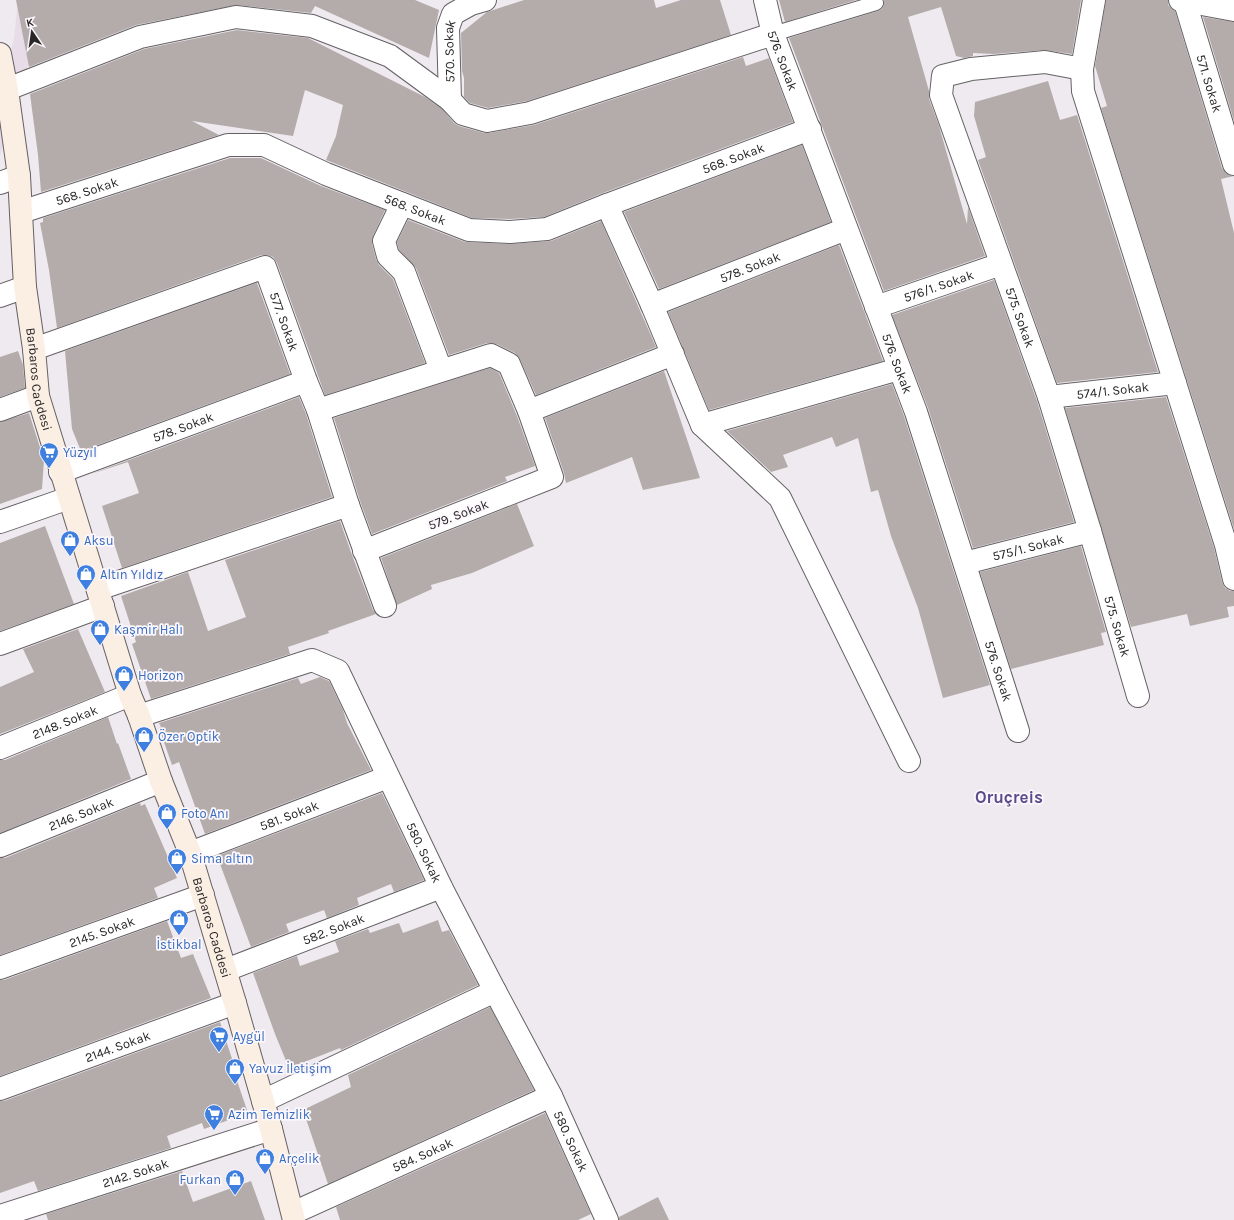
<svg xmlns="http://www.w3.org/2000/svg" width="1234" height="1220" viewBox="0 0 1234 1220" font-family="Karla,sans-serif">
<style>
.built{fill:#e7dce7}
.building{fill:#b3acaa}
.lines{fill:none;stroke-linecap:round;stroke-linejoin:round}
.lane-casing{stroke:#656165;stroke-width:16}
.street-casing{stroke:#656165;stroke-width:24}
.secondary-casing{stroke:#656165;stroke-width:24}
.lane{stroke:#fff;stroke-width:14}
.street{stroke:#fff;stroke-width:22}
.secondary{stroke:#fbeee3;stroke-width:22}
.labels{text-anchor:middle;stroke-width:3.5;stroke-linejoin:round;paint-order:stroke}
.street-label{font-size:13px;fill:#282627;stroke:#fcf7fc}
.shop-label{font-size:13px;fill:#366cbe;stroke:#fcf7fc;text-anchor:start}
.district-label{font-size:17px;font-weight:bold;fill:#5b4b8a;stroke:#fcf7fc}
</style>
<rect width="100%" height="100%" fill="#efeaef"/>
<path class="built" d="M18 0 35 43 0 156V90L14 39Z"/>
<g class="building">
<path d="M16 0H415L439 10 429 58 315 6 311 13 237 5 136 25 29 67Z"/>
<path d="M524 0H654L656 8 681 0H720L731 35 527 101 488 108 470 103 464 97V78L462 71 461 33 487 12Z"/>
<path d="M779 0H856L785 22Z"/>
<path d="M884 0H1081L1072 54 1044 50 994 54 973 53V56L964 58 956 56 941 7 908 17 929 91V99L939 126 967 224 968 207 985 256 884 291 789 38 878 11 882 9 884 5Z"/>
<path d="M1106 0H1168V5L1175 11 1222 168 1226 173 1234 176 1221 179 1234 233V529L1101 108 1107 106 1095 66Z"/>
<path d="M1203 17 1234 22V121Z"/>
<path d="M237 30 308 38 425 97 442 109 454 123 459 126 484 133H489L534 125 743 57 746 66 769 58 793 122 603 193 544 217 510 219 472 218 326 160 336 136 343 105 305 90 293 136 192 121 219 135 41 192 38 155 30 94 144 49Z"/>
<path d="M1048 81 1060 120 1077 115 1158 372 1057 383 978 160 986 157 974 116 975 102Z"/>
<path d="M802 145 831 222 659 289 624 212Z"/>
<path d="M230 158H261L321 186 385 210 373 236 372 244 376 259 379 265 393 279 425 363 325 395 277 263 273 257 267 255H261L57 328 49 270 40 223 43 222V218Z"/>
<path d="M408 220 465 242 509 244 551 241 601 221 656 347 536 395 520 359 515 353 497 344 487 343 449 355 416 268 399 250 397 242Z"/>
<path d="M839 245 883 361 709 410 668 312Z"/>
<path d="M994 280 1037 401 1074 522 973 548 928 408 892 315Z"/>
<path d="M257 283 290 374 81 451 72 429 65 351Z"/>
<path d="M18 351 23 365 25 388 0 397V357Z"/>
<path d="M490 368 499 373 517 416 535 466 505 477 507 481 372 534 360 501 334 418Z"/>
<path d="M664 371 700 478 643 490 632 457 566 483 564 473 545 418Z"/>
<path d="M892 384 904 416 990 685 943 698 918 608 891 536 878 490 871 492 858 438 836 447 832 437 783 455 788 467 771 472 727 431Z"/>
<path d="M299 397 306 414 332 497 122 568 102 506 139 493 128 462 91 474Z"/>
<path d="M1166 397 1214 548 1222 582 1225 588 1230 591H1234V606L1227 607 1229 617 1190 626 1187 614 1131 627 1065 408Z"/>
<path d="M29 413 44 460 42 489 0 504V422Z"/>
<path d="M517 504 534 546 472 573 431 585 432 589 397 605 381 558Z"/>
<path d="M340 521 352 555 373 610 376 614 328 631 329 633 288 647 290 654 151 699 132 644 136 642 121 596 188 572 208 631 246 617 225 560Z"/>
<path d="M45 526 74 604 0 631V543Z"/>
<path d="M1081 546 1106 632 1101 633 1104 645 1011 669 980 572Z"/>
<path d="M78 629 105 692 0 734V687L34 672 23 649Z"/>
<path d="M320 677 329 681 343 710 347 723 371 770 205 834 179 762 172 765 159 728 161 727 159 723 298 678 301 684Z"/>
<path d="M108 717 117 744 118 743 131 779 0 833V760H5Z"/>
<path d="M382 793 424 880 394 892 391 884 357 898 359 905 327 918 324 910 286 924 289 932 251 947 217 856Z"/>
<path d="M140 803 141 806 145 804 177 878 154 888 158 898 0 955V858H5Z"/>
<path d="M438 920 442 932 449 930 478 985 341 1050 340 1048 289 1068 275 1034 253 973 297 956 300 966 339 952 335 941 368 929 370 933 399 923 403 933Z"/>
<path d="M167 921 181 958 193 954 211 998 0 1076V980H4Z"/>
<path d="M490 1007 534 1090 328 1184 303 1110 351 1087 348 1075Z"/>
<path d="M220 1022 235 1068 233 1069 248 1113 204 1129 202 1123 167 1136 171 1148 38 1191 34 1181 0 1193V1101H4Z"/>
<path d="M545 1113 591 1214 578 1220H340L336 1207Z"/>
<path d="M182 1171 193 1202 251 1181 265 1220H48L46 1214Z"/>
<path d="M658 1197 669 1220H619V1217Z"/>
</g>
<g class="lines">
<defs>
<path id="lane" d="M773 34 876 3"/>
<g id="street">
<path id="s1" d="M765 0 773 34 916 412 1018 731"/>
<path d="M1094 0 1082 69 1083 91 1226 545 1234 579"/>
<path d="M1180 0 1234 10"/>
<path id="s2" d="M1185 2 1234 164"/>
<path id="s3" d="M1082 69 1045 62 971 69 943 76 941 95 1049 397 1090 531 1138 696"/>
<path d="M0 92 140 37 236 17 312 26 390 56 450 100 463 114 487 121 530 113 773 34"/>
<path id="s4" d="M450 100 448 28 453 14 471 4 485 0"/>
<path d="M0 183 19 176"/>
<path d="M402 204 384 241 388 256 404 272 441 370"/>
<path d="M607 205 652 305 702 425 780 498 909 761"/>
<path id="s5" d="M21 212 228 145H264L326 174 469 230 510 232 547 229 607 205 810 129"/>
<path d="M0 296 25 287"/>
<path id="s6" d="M652 305 846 229"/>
<path id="s7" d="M876 307 1001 264"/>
<path id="s8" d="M34 349 265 267 306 381 318 410 348 505 385 606"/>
<path id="s9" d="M1049 397 1175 383"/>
<path d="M0 410 38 396"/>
<path d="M318 410 491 355 509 364 529 411 552 477 364 551"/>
<path d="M529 411 673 354"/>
<path d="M702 425 899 369"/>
<path id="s10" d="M60 472 306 381"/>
<path d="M0 522 69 498"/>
<path id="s11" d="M965 563 1090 531"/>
<path d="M98 589 348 505"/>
<path d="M0 644 103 606"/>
<path id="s12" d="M139 716 312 660 338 671 441 887 495 991 551 1096 607 1220"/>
<path id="s13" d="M0 748 130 695"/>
<path id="s14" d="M0 846 161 781"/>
<path id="s15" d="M190 853 388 777"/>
<path id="s16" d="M0 968 203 895"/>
<path id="s17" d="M226 970 441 887"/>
<path id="s18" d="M0 1089 235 1003"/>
<path d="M263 1101 495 991"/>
<path id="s19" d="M293 1213 551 1096"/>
<path id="s20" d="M0 1216 271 1129"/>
</g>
<g id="secondary">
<path id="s21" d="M0 54 7 90 19 176 25 287 34 349 38 396 130 695 139 716 161 781 190 853 235 1003 271 1129 294 1220"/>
</g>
</defs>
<use href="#lane" class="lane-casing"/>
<use href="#street" class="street-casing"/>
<use href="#secondary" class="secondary-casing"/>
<use href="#lane" class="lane"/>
<use href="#street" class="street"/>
<use href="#secondary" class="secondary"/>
</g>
<defs>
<symbol id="supermarket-pin" viewBox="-11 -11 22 30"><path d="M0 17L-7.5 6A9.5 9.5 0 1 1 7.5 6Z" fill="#3f7fe0" stroke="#fcf7fc"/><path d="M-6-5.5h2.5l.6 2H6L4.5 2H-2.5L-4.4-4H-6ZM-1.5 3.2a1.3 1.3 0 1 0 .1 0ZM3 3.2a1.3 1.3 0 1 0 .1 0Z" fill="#fff"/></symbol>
<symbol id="shop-pin" viewBox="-11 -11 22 30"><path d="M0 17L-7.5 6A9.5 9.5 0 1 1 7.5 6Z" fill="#3f7fe0" stroke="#fcf7fc"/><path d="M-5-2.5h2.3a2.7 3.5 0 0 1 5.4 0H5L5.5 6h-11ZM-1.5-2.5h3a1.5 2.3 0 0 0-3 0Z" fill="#fff"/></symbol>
</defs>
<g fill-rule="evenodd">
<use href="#supermarket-pin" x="38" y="441" width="22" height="30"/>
<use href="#shop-pin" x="59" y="529" width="22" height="30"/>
<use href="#shop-pin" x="75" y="563" width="22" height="30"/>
<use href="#shop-pin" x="89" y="618" width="22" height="30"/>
<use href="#shop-pin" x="113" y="664" width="22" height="30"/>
<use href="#shop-pin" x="133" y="725" width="22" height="30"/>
<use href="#shop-pin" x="156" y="802" width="22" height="30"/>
<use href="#shop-pin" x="166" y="847" width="22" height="30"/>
<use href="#shop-pin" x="168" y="908" width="22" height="30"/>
<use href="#supermarket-pin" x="208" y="1025" width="22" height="30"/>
<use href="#shop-pin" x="224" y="1057" width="22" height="30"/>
<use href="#supermarket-pin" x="203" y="1103" width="22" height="30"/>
<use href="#shop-pin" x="254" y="1147" width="22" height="30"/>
<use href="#shop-pin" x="224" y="1168" width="22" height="30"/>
</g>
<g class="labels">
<g class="street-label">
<text dy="5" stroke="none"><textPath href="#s4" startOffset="49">570. Sokak</textPath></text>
<text dy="5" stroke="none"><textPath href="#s1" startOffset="63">576. Sokak</textPath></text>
<text dy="5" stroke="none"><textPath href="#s2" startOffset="85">571. Sokak</textPath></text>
<text dy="5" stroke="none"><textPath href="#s5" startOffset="753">568. Sokak</textPath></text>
<text dy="5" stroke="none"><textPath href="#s5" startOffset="69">568. Sokak</textPath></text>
<text dy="5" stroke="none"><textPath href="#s5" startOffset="418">568. Sokak</textPath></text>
<text dy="5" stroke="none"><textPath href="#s6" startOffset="105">578. Sokak</textPath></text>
<text dy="5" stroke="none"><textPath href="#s7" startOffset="66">576/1. Sokak</textPath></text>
<text dy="5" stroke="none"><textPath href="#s3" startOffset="396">575. Sokak</textPath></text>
<text dy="5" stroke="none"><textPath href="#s8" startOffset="303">577. Sokak</textPath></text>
<text dy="5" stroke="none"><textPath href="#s1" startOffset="387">576. Sokak</textPath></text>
<text dy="5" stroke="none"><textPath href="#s21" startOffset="328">Barbaros Caddesi</textPath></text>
<text dy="5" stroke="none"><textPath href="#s9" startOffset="64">574/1. Sokak</textPath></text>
<text dy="5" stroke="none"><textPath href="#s10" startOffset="131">578. Sokak</textPath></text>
<text transform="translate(458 514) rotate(-21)" y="5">579. Sokak</text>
<text dy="5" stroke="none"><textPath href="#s11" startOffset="65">575/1. Sokak</textPath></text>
<text dy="5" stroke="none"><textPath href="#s3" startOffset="720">575. Sokak</textPath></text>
<text dy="5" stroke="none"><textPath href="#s1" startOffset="711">576. Sokak</textPath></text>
<text dy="5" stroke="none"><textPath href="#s13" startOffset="70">2148. Sokak</textPath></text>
<text dy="5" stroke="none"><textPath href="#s14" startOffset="87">2146. Sokak</textPath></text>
<text dy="5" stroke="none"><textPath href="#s15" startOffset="106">581. Sokak</textPath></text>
<text dy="5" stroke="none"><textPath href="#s12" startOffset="411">580. Sokak</textPath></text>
<text dy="5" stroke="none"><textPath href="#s21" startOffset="904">Barbaros Caddesi</textPath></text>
<text dy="5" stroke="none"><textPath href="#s17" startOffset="115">582. Sokak</textPath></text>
<text dy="5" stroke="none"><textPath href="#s16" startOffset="108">2145. Sokak</textPath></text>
<text dy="5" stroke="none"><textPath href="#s18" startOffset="125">2144. Sokak</textPath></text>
<text dy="5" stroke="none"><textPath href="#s12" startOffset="735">580. Sokak</textPath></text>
<text dy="5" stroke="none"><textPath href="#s19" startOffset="142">584. Sokak</textPath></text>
<text dy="5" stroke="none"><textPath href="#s20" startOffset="142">2142. Sokak</textPath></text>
</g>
<g class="shop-label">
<text x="63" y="457">Yüzyıl</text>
<text x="84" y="545">Aksu</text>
<text x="100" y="579">Altın Yıldız</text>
<text x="114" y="634">Kaşmir Halı</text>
<text x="138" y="680">Horizon</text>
<text x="158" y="741">Özer Optik</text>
<text x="181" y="818">Foto Anı</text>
<text x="191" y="863">Sima altın</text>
<text x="179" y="949" text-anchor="middle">İstikbal</text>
<text x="233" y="1041">Aygül</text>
<text x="249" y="1073">Yavuz İletişim</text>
<text x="228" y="1119">Azim Temizlik</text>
<text x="279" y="1163">Arçelik</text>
<text x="221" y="1184" text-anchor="end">Furkan</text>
</g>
<g class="district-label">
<text x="1009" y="803">Oruçreis</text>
</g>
</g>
<g transform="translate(32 32) rotate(347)" stroke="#fcf7fc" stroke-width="3" paint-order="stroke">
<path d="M0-3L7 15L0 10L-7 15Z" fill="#282627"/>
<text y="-6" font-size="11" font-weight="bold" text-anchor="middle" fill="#282627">K</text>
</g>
</svg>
